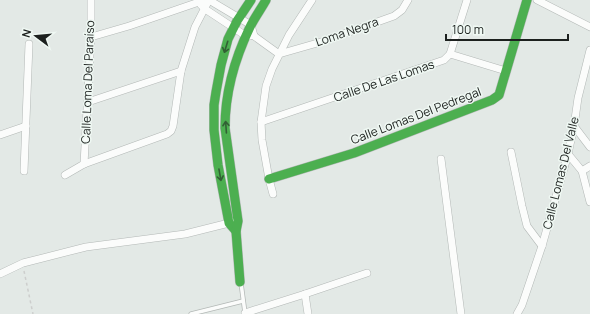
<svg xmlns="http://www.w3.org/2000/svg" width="590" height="314" viewBox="0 0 590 314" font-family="Manrope,sans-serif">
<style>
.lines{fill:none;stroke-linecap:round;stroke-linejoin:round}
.lane-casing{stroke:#b3b8b6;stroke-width:5}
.street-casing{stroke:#b3b8b6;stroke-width:8}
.fast-casing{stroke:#b3b8b6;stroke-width:10}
.path{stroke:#cdcecd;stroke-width:1.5;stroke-dasharray:3 3;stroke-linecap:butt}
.lane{stroke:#fbfcfb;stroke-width:3.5}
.street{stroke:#fbfcfb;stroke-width:7}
.fast{stroke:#4caf50;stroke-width:9}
.oneway{stroke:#326034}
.labels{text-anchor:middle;stroke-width:3;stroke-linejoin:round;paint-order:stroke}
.street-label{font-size:12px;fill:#1c201e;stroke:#eff8f3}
</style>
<rect width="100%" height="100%" fill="#e3e9e6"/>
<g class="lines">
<defs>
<g id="lane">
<path d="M241 283 245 313"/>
<path d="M191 314 243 301"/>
</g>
<g id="street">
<path d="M537 0 590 27"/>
<path d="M201 5 205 9 246 36H250"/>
<path d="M254 36 279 54 321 42 394 16 402 10 408 0"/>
<path d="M91 37 129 26 199 2 209 0 251 25 254 36"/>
<path d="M450 54 506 71"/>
<path d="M88 102 181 71"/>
<path d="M261 122 444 60 450 54 467 0"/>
<path d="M574 126 590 147"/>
<path d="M0 135 26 126"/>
<path d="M511 152 522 206 527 226 542 246"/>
<path d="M568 154 582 171 590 202"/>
<path d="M441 159 461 314"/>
<path d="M84 164 91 37V0"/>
<path d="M24 171 29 44"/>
<path d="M582 171 590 166"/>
<path d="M65 175 84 164 167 134 171 131 173 126 181 71 195 27 209 0"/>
<path d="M273 194 269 179 262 140 261 122 266 86 272 69 289 35 312 0"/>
<path d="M0 274 23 263 86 247 185 234 233 222"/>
<path d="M305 294 367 273"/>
<path d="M245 313 305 294 308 314"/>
<path d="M517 314 522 305 542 246 568 154 574 126 578 98 590 50"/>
</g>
<g id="fast">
<path d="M269 179 354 153 492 100 499 95 527 0"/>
<path d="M236 231 229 223 218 165 214 130V105L216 92 221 65 228 39 237 21 251 0"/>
<path d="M240 282 236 231 238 221 225 128C225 94 235 58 250 27 255 17 261 9 266 0"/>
</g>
</defs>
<use href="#lane" class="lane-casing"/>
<use href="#street" class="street-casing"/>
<use href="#fast" class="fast-casing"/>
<path class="path" d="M24 271 33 314"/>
<use href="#lane" class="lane"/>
<use href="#street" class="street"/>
<use href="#fast" class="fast"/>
</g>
<defs><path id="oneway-shaft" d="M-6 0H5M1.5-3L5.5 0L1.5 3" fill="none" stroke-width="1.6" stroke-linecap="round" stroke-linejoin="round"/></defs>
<g class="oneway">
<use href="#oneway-shaft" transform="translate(226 47) rotate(107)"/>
<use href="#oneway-shaft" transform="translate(226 127) rotate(-94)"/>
<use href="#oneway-shaft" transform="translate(220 175) rotate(80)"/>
</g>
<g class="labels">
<g class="street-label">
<text transform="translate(347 32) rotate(-19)" y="4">Loma Negra</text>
<text transform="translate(384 81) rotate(-19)" y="4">Calle De Las Lomas</text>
<text transform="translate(88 82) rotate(-88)" y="4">Calle Loma Del Paraíso</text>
<text transform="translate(416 116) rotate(-21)" y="4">Calle Lomas Del Pedregal</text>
<text transform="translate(561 173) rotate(-76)" y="4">Calle Lomas Del Valle</text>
</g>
</g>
<g transform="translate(36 36) rotate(286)" stroke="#eff8f3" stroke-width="3" paint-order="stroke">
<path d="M0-3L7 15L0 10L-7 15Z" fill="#1c201e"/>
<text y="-6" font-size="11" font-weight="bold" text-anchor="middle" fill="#1c201e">N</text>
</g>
<path d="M446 34v6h122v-6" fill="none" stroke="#1c201e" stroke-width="2"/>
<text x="452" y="34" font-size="12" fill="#1c201e" stroke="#eff8f3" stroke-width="3" paint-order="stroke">100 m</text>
</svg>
